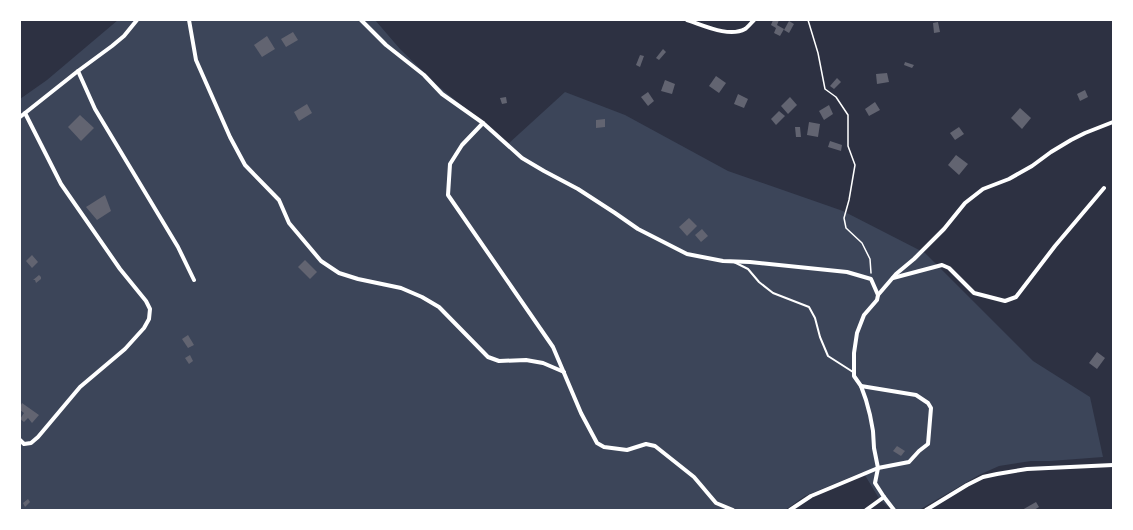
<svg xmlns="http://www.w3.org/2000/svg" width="1133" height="530" viewBox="0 0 1133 530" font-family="'Exo 2',sans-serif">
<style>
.green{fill:#3c4559}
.building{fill:#626471}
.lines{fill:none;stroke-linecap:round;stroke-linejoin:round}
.path{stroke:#fff;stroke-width:1.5}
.service{stroke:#fff;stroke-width:2}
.minor{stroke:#fff;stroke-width:4}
</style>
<rect width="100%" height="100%" fill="#2d3142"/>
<path class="green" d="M118 20H375L400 49 437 85 508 144 565 92 625 115 728 171 843 211 925 253 1033 361 1090 397 1103 457 1050 461H1031L999 466 979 475 919 510H896L887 506 880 500 863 472 805 496 785 510H20V99L47 80Z"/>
<g class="building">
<path d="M773 20H779L777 25 784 29 780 36 774 33 776 28 771 25Z"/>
<path d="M789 21 794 24 789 33 784 30Z"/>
<path d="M938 22 940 32 934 33 933 23Z"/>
<path d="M293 32 298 40 286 47 281 39Z"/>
<path d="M267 36 275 49 262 57 254 45Z"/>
<path d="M663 49 666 52 659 60 656 58Z"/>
<path d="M640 55 644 56 640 67 636 65Z"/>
<path d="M905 62 914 65 912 68 904 65Z"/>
<path d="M887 73 889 82 877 84 876 74Z"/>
<path d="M716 76 726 83 719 93 709 86Z"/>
<path d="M837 78 841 82 834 89 830 86Z"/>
<path d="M665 80 675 84 672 94 661 91Z"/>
<path d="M1085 90 1088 97 1080 101 1077 94Z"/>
<path d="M648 92 654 101 648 106 641 97Z"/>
<path d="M738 94 748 99 744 108 734 104Z"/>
<path d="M506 97 507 103 502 104 500 98Z"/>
<path d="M790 97 797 105 788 114 781 106Z"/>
<path d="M875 102 880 110 869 116 865 109Z"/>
<path d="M307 104 312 113 299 121 294 112Z"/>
<path d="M829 105 833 114 824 120 819 111Z"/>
<path d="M1020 108 1031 118 1022 129 1011 118Z"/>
<path d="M779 111 785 116 776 125 771 119Z"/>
<path d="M80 115 94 128 81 141 68 127Z"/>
<path d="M605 119V127L596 128V120Z"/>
<path d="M809 122 820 124 818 137 807 135Z"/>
<path d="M795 127H800L801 137H796Z"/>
<path d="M959 127 964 134 955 140 950 133Z"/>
<path d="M830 141 842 145 841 151 828 147Z"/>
<path d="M956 155 968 164 959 175 948 165Z"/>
<path d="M105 195 111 211 97 220 86 207Z"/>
<path d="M689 218 697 226 687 236 679 227Z"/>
<path d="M702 229 708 236 701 242 695 235Z"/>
<path d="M32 255 38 262 32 268 26 261Z"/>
<path d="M305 260 317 272 310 279 298 267Z"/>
<path d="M39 275 41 277V279L36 283 35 280H33Z"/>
<path d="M188 335 194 345 188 348 182 339Z"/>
<path d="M1097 352 1105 358 1097 369 1089 363Z"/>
<path d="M190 355 193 361 189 364 185 358Z"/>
<path d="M22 403 39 415 32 423 28 418 24 422 20 419 24 413 20 410V407Z"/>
<path d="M897 446 905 451 901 456 893 451Z"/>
<path d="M28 499 30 502 25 507 23 503Z"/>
<path d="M1036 502 1039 507 1034 510H1022Z"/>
</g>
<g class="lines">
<path class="path" d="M808 20 818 53 825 89 836 97 848 115V146L855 165 849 200 844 218 846 228 862 243 870 259 871 273"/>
<path class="service" d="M734 262 748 269 759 282 773 293 809 307 815 318 820 337 828 356 853 372"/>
<g class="minor">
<path d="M189 20 196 60 230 137 245 165 279 200 289 223 321 261 339 273 358 279 401 288 422 297 439 307 488 357 499 361 526 360 543 363 564 372"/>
<path d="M361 20 386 45 424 75 442 94 483 123 522 158 544 171 578 189 615 213 638 229 687 254 723 261 750 262 847 272 871 279 878 295"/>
<path d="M687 20C703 25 729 38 745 29 748 27 751 23 754 20"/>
<path d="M78 71 95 109 178 247 194 280"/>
<path d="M20 117 78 71 112 46 124 36 137 20"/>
<path d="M483 123 462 145 450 164 448 195 553 347 581 413 597 443 604 447 627 450 646 444 655 446 694 477 716 503 733 510"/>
<path d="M893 278 942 265 949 268 974 293 1005 301 1016 297 1055 246 1104 188"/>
<path d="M20 440 24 444 31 443 38 437 80 387 125 349 144 328 149 319 150 309 146 301 120 269 61 184 25 113"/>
<path d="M790 510 811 496 878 468 909 462 919 451 928 444 931 408 928 403 916 395 861 386"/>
<path d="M866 510 884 497"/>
<path d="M894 510 884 497 875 483 878 468 874 448 873 431 870 415 866 400 861 386 854 376V353L857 333 864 315 877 300 878 295 896 274 914 259 944 229 965 203 983 189 1009 179 1032 166 1051 152 1071 140 1085 133 1113 122"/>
<path d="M926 510 967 485 983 477 997 474 1027 469 1113 465"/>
</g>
</g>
<rect width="1133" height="530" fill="none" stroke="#ffffff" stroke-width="42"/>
</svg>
